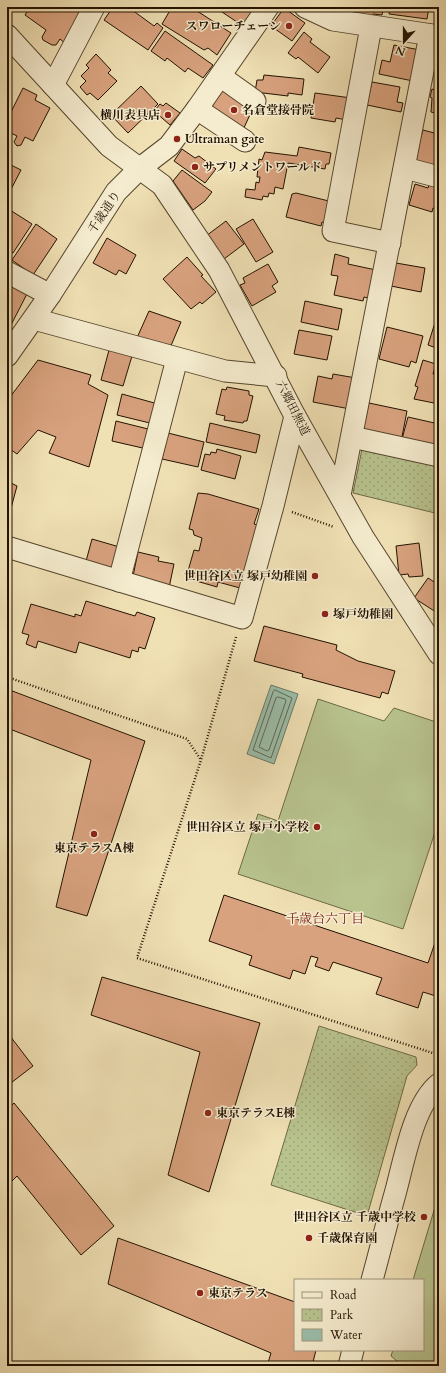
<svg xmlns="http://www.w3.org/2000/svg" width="446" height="1373" viewBox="0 0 446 1373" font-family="Cardo,'Noto Serif JP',serif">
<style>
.park{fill:url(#park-dots);stroke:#6d6a47}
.garden{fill:#b8c38e;stroke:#6d6a47}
.water{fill:#9bbeaa;stroke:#6b7966}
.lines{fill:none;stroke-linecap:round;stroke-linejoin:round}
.shore{stroke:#5e6855;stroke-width:1}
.building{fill:#d8a27e;stroke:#221200}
.minor-casing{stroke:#56462d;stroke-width:23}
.path{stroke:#221200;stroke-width:2.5;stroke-dasharray:1 2;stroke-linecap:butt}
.minor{stroke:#f5eccf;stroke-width:21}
.poi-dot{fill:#8f2418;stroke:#f5eccf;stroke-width:1.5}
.labels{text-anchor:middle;stroke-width:3;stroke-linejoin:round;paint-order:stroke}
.poi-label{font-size:12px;font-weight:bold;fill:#221200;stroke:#f5eccf;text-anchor:start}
.street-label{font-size:12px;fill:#221200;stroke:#f5eccf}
.neighbourhood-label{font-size:13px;fill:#7a1f14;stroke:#f5eccf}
</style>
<defs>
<pattern id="park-dots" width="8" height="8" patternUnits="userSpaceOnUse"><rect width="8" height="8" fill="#b8c38e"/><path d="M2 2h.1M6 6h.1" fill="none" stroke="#9ea679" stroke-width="1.8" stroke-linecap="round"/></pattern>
</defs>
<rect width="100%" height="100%" fill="#f0e1b5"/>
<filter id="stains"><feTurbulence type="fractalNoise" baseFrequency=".005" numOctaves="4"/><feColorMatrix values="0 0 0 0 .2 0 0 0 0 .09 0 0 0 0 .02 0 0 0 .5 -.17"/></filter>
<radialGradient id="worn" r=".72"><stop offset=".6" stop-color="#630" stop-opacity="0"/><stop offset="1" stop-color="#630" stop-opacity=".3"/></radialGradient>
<g class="park">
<path d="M362 449 439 465V514L353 493Z"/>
<path d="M319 1026 416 1057 417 1065 407 1076 367 1216 271 1185Z"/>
</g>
<g class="garden">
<path d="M318 699 384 721 394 708 439 723V820L403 929 238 874 258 814 278 821Z"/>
<path d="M439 1194V1366H403L391 1356 393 1350H423V1280H413Z"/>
</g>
<path class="water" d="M271 685 298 694 274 764 247 754Z"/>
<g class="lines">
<g class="shore">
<path d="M275 690 292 698 271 758 253 750 273 692Z"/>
<path d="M278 697 285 699 286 701 269 750 267 751 259 747 276 698Z"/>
</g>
</g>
<g class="building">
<path d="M30 7H80L88 13 66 44 60 39 56 45H52L43 40 42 37 46 30 25 15Z"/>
<path d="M113 7H128L154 26 157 23 163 28 148 50 104 20Z"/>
<path d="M172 7H191L231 33 217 55 208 48 204 50 162 24Z"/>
<path d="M217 7H255L258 9 246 28 216 8Z"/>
<path d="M346 7H386V10L383 9 382 15 373 14 372 17 344 14Z"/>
<path d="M390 7H429L427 19 389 14Z"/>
<path d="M434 7H439V11H433Z"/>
<path d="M284 8 305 23 292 41 271 26Z"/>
<path d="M165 31 213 65 203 78 188 68 185 72 167 58 165 61 151 51Z"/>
<path d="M304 32 312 39 310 42 330 57 318 73 298 57 296 59 288 53Z"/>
<path d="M394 45 420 50 413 81 379 74 382 60 390 62Z"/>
<path d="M96 54 111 70 108 73 117 81 98 100 90 93 87 95 80 87 86 81 81 76 89 68 86 65Z"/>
<path d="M264 75 304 79 302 95 288 93V96L255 92 257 80H263Z"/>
<path d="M372 82 400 87 397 102 403 103 401 112 367 105Z"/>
<path d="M141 86 158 104 128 133 111 115Z"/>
<path d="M23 88 37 95 35 100 50 108 33 141 25 137 21 145 17 146 14 142 17 136 7 131V120Z"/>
<path d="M223 88 253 108 243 130 210 107Z"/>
<path d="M432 89 438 91 439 89V114L431 112 432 98 430 97Z"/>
<path d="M315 93 351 98 347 120 336 118 335 122 311 118Z"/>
<path d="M166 103 180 113 170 125 154 111 160 104 163 106Z"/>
<path d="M423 130 438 134 439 171 414 160Z"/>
<path d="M299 147 331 153 329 164H326L325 169 288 163 283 189 275 187 274 194 269 193 268 197 263 196 262 200 245 197 246 189 255 190 256 182 259 183 260 177H257L259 159 262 160 265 152 297 156Z"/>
<path d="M182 149 195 158 199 156 216 169 205 183 174 161Z"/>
<path d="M7 163 21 170 7 197Z"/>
<path d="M182 170 212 192 205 201 193 210 173 181Z"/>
<path d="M415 184 428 188 429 185 439 188V210L433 208 432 212 409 205Z"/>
<path d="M296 193 333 202 325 223 322 222 321 226 286 217 292 194Z"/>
<path d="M10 210 32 224 13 253 7 250V215Z"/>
<path d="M253 219 273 252 256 262 236 229Z"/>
<path d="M226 221 244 244 224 259 206 236Z"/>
<path d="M36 224 57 239 33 275 12 260Z"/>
<path d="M107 238 136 255 126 274 119 270 116 275 93 263Z"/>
<path d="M335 254 349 258 348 264 376 270 372 299 364 297 363 301 334 295 338 276 331 275Z"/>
<path d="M187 257 203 275 201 276 216 292 202 304 200 302 191 309 163 279Z"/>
<path d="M396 263 425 268 421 292 391 286Z"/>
<path d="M268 264 278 282 272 286 276 292 252 306 240 285 245 283 243 278Z"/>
<path d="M7 276 29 290 11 325 7 323Z"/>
<path d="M305 301 342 309 338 330 301 322Z"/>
<path d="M149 311 181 322 170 348 136 340Z"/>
<path d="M437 316 439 317V349L428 345Z"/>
<path d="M387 327 423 336 416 363 411 361 409 367 379 359Z"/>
<path d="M299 330 332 336 327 360 294 354Z"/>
<path d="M109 350 132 356 123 386 101 380Z"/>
<path d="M38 360 91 375 88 384 108 395 89 467 49 453 56 437 38 430 17 454 7 447V401Z"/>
<path d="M423 360 436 364 433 374 439 375V404L414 399 418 387 415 386Z"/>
<path d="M333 374 356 378 350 409 313 402 318 376 332 379Z"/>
<path d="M227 387 249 391V395L253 396 247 421H244L243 423 224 420 225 416 216 414 222 389 226 390Z"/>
<path d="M122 394 158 404 154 424 117 415Z"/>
<path d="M369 403 407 411 401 442 362 433Z"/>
<path d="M408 417 439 424V448L402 439Z"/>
<path d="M116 421 152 430 147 449 112 441Z"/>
<path d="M210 423 260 435 256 453 206 442Z"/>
<path d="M168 433 204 442 198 467 162 459Z"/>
<path d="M217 449 241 456 235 479 201 470 205 454 210 455 211 452 216 453Z"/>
<path d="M7 450 11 453 7 458Z"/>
<path d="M7 481 17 486 7 523Z"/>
<path d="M198 493 208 494 259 509 254 524 258 525 240 588 218 582 217 587 186 578 194 550 199 551 202 538 194 535 193 530 189 529Z"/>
<path d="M92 539 123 548 117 574 85 565Z"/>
<path d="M419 543 423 576 409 577 408 574 399 575 396 546Z"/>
<path d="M138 552 159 557 158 561 174 564 169 588 133 576Z"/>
<path d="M428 578 439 585V614L414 598Z"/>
<path d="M86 601 135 616 137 612 155 618 145 649 139 647 138 652 132 650 130 658 79 642 76 653 38 641 36 648 26 644 29 635 22 633 31 604 75 617V614L81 616Z"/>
<path d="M264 626 337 645 336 650 358 661 395 671 388 694 382 692 380 698 302 677 303 674 254 661Z"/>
<path d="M7 689 145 741 87 916 56 907 91 760 7 728Z"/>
<path d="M224 895 428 963 439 931V997L423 992 418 1008 376 994 382 978 333 962 329 971 315 966 318 958 311 956 305 974 293 970 290 979 249 965 252 956 209 941Z"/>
<path d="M102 977 260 1023 209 1192 168 1175 200 1052 91 1015Z"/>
<path d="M7 1032 33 1066 7 1086Z"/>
<path d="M14 1103 114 1226 81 1255 17 1176 7 1186V1110Z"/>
<path d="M118 1238 295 1302V1350H316L312 1366H267L271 1353 108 1284Z"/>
</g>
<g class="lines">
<defs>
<g id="minor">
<path d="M305 7 333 20 439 36"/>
<path d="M371 27 333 231 390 243"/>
<path d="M7 35 109 146 162 185 219 270 295 416 363 537 439 654"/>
<path d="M220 76 255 101"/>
<path d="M53 85 94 7"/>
<path d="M197 109 245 141"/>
<path d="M405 168 439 177"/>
<path d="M7 272 50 295"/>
<path d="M34 319 225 371 276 376"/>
<path d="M7 356 50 295 116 192 139 169 169 146 197 109 268 7"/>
<path d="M352 437 439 456"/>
<path d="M340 495 430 35"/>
<path d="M7 547 242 618 273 506 295 416"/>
<path d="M119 581 177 359"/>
<path d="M372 1280C380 1251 387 1222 395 1194 404 1162 413 1105 439 1084"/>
<path d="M349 1366 353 1350"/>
</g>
</defs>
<use href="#minor" class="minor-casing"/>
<g class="path">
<path d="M292 512 334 527"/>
<path d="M236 637 201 760 137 958 439 1055"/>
<path d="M7 677 187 739 201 760"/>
</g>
<use href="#minor" class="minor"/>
</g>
<g class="poi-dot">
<circle cx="289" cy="26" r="4"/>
<circle cx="234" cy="110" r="4"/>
<circle cx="168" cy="115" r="4"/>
<circle cx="177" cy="139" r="4"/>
<circle cx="195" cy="167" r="4"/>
<circle cx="315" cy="576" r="4"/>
<circle cx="325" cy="614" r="4"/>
<circle cx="317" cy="827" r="4"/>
<circle cx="94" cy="834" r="4"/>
<circle cx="208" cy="1113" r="4"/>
<circle cx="424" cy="1217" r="4"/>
<circle cx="309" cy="1238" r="4"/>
<circle cx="200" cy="1293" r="4"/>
</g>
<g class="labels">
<g class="poi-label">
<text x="281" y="30" text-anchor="end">スワローチェーン</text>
<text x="242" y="114">名倉堂接骨院</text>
<text x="160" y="119" text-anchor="end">横川表具店</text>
<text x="185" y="143">Ultraman gate</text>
<text x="203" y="171">サプリメントワールド</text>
<text x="307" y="580" text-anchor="end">世田谷区立 塚戸幼稚園</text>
<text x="333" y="618">塚戸幼稚園</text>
<text x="309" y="831" text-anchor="end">世田谷区立 塚戸小学校</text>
<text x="94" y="852" text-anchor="middle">東京テラスA棟</text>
<text x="216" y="1117">東京テラスE棟</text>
<text x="416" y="1221" text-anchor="end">世田谷区立 千歳中学校</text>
<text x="317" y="1242">千歳保育園</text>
<text x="208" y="1297">東京テラス</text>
</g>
<g class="street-label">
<text transform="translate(104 212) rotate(-56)" y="4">千歳通り</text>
<text transform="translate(293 408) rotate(63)" y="4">六郷田無道</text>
</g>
<g class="neighbourhood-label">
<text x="325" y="923">千歳台六丁目</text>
</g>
</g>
<rect width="446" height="1373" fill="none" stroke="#f0e1b5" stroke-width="24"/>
<rect x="8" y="8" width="430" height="1357" fill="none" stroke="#221200" stroke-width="2"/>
<rect x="12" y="12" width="422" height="1349" fill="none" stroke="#221200"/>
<rect x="294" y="1279" width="130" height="72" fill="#f5eccf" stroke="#a1957c"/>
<rect x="302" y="1292" width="20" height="6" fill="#f5eccf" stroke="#a1957c"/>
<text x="330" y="1299" font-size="12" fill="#221200">Road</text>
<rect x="302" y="1309" width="20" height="12" fill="url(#park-dots)" stroke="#a1957c"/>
<text x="330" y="1319" font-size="12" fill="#221200">Park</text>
<rect x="302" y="1329" width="20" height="12" fill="#9bbeaa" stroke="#a1957c"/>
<text x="330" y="1339" font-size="12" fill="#221200">Water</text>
<g transform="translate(404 42) rotate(201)" stroke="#f5eccf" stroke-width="3" paint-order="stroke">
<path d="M0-3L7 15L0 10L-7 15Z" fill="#221200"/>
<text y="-6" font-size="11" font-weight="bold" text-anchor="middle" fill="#221200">N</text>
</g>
<rect width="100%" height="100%" filter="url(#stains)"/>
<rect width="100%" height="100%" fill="url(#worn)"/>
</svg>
